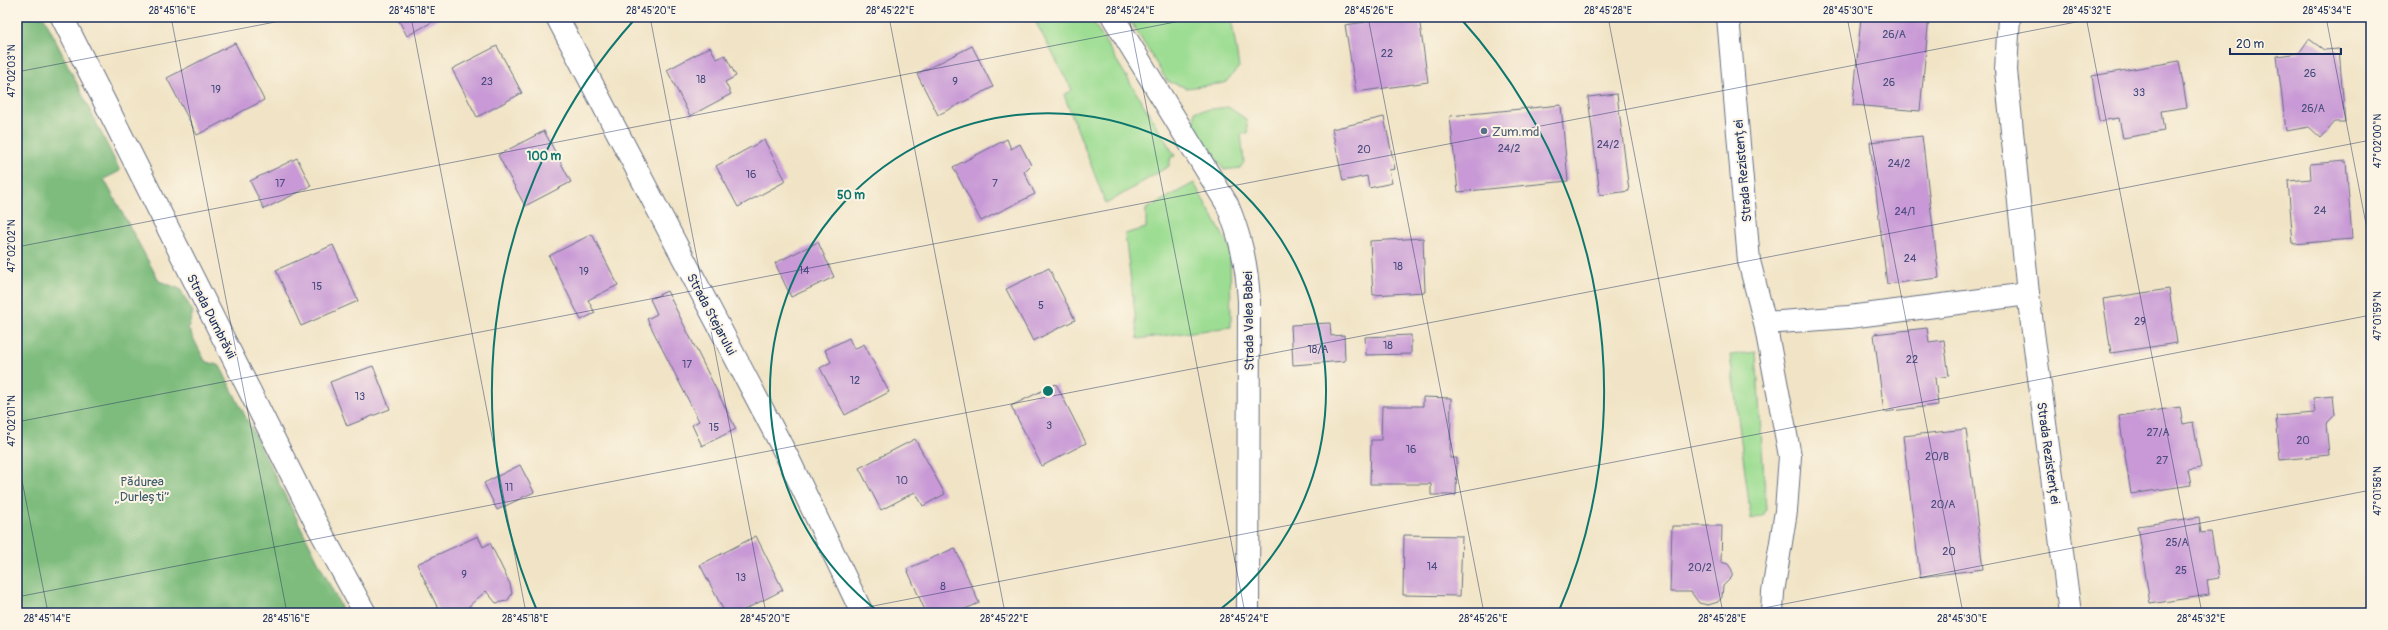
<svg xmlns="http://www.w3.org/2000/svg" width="2388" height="630" viewBox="0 0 2388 630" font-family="Pangolin,sans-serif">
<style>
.green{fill:#9ddd93;stroke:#5c8678}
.forest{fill:#7ebc7d;stroke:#4c766e}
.building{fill:#c899d6}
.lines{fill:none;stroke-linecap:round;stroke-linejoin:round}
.minor-casing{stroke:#666e82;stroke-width:24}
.minor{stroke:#fff;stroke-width:22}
.ticks{fill:none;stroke:#1b2f5e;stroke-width:1;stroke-opacity:0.45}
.ring{fill:none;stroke:#0f766e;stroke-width:2}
.service-dot{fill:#5c6f8a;stroke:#fcf5e5;stroke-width:1.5}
.labels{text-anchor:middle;stroke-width:4;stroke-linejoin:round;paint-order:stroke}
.number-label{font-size:11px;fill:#464a7c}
.service-label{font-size:13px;fill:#4e5e75;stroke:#fcf5e5;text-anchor:start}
.street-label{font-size:13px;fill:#1b2f5e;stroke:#fcf5e5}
.park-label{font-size:13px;fill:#3c5a6b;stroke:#fcf5e5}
.centre{fill:#0f766e;stroke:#fcf5e5;stroke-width:2}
.ring-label{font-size:12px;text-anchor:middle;font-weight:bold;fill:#0f766e;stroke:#fcf5e5;stroke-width:4;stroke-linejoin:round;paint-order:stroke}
.neatline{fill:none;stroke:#1b2f5e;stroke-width:1.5}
.ticks-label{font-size:10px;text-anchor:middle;fill:#1b2f5e}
</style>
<rect width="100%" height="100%" fill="#fcf5e5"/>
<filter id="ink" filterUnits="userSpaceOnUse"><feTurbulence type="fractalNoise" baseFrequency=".025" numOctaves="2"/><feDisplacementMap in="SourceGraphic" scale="8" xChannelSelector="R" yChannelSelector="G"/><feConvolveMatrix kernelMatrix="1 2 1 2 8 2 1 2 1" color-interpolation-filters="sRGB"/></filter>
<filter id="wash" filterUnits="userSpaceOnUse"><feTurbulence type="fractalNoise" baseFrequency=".012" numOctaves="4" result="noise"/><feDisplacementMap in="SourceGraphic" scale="16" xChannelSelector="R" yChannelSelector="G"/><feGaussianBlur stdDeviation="0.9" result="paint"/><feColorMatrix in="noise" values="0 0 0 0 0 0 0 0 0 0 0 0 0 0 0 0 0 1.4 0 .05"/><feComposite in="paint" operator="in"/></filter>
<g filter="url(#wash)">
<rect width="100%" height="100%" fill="#f1e4c6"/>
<g class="green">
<path d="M1033 17H1090L1175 156 1171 157 1169 166 1106 204 1064 95 1072 90Z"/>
<path d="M1128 17H1231L1239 67 1225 83 1187 88 1167 81Z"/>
<path d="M1228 107 1246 119 1248 133 1241 134 1244 162 1240 168 1224 170 1194 126 1195 111Z"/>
<path d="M1194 183 1230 248 1231 327 1138 339 1125 234 1146 228V209Z"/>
<path d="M1756 352 1766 510 1763 516 1751 519 1730 355Z"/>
</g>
<path class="forest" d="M17 17H44L120 171 104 179 159 281 180 289 193 312 188 328 205 361 220 366 344 613H17Z"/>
<g id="blocks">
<g class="building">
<path d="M397 17H441L407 36Z"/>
<path d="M1364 17H1390V19L1419 17 1428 82 1356 92 1345 25 1365 22Z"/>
<path d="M1861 17H1929L1920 111 1853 105Z"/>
<path d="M2309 39 2324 50 2339 49 2345 122H2335L2321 138 2309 127 2286 131 2277 56 2299 53Z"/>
<path d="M235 43 264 100 197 135 167 78Z"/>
<path d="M497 46 522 93 477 117 452 69Z"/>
<path d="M972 46 993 87 938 115 917 74Z"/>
<path d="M710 47 717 59 725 55 736 76 725 82 731 94 690 116 667 70Z"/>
<path d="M2179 61 2187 107 2161 111 2164 131 2123 138 2119 118 2099 121 2092 76Z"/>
<path d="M1617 94 1629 191 1600 195 1588 97Z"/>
<path d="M1561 105 1568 181 1458 192 1450 116Z"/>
<path d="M1384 117 1395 169 1389 170 1392 183 1369 188 1367 176 1343 181 1332 129Z"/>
<path d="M544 131 571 182 525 206 498 155Z"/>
<path d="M1922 136 1939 278 1887 284 1870 142Z"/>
<path d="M1007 139 1011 149 1020 144 1031 165 1024 172 1035 194 981 221 953 167Z"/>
<path d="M764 140 786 181 738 207 716 166Z"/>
<path d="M297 158 311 186 264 209 250 181Z"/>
<path d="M2346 161 2352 239 2293 244 2288 181 2311 179 2310 164Z"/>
<path d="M592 234 618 285 588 300 595 313 581 320 549 256Z"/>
<path d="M1423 238 1425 292 1373 295 1370 241Z"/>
<path d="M818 242 834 277 791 297 775 263Z"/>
<path d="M333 245 358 301 301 326 276 270Z"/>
<path d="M1049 268 1075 320 1033 341 1006 289Z"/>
<path d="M2169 289 2177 343 2111 353 2103 299Z"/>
<path d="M667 291 736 429 702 446 692 425 699 421 647 319 657 314 650 299Z"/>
<path d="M1330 323 1331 336 1344 335 1345 361 1293 365 1291 325Z"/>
<path d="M1927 328 1929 342 1944 340 1949 376 1935 378 1938 405 1884 412 1874 334Z"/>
<path d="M1411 335V354L1366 355 1365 337Z"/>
<path d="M849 338 854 349 864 344 889 392 845 415 820 368 831 362 825 350Z"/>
<path d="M373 366 390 409 347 426 330 382Z"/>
<path d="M1056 384 1086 443 1042 466 1011 406Z"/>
<path d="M2333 396 2335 415 2326 424 2329 455 2280 460 2276 416 2315 413 2313 398Z"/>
<path d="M1423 397 1451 398 1450 458H1457L1456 495H1431V484H1370L1371 440H1381L1382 406H1423Z"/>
<path d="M2180 407 2183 424 2193 422 2201 468 2188 470 2191 485 2131 494 2119 416Z"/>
<path d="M1966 429 1983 569 1920 577 1903 436Z"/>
<path d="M915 439 945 494 923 506 915 492 881 510 859 468Z"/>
<path d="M520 465 534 492 497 510 484 483Z"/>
<path d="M2199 517 2201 533 2211 532 2219 578 2207 580 2209 595 2150 604 2138 526Z"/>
<path d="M1672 526H1722L1721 562 1728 564 1732 570V577L1723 586 1722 597 1718 602 1708 605 1699 603 1691 592H1670Z"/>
<path d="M1404 535 1462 536 1460 596 1403 595Z"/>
<path d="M478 536 483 547 490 543 510 584 512 594 507 601 496 603 486 591 469 606 468 613H440L417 564Z"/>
<path d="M756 536 783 590 738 613H725L700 565Z"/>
<path d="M955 548 979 603 956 613H926L907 569Z"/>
</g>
</g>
</g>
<g filter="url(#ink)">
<use href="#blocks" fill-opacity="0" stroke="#666e82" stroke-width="1"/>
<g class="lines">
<defs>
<g id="minor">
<path d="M62 17 315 521 365 613"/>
<path d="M557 17 789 460 862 613"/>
<path d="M1113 17 1227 204C1241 238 1247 265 1249 301L1248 613"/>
<path d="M1728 17 1749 261 1765 323 1790 456 1786 511 1773 592 1772 613"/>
<path d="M2009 17 2006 70 2028 294 2070 613"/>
<path d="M1765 323 1849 317 2028 294"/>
</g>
</defs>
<use href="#minor" class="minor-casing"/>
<use href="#minor" class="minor"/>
</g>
</g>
<path class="ticks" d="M171 17 287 613M411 17 526 613M650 17 766 613M889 17 1005 613M1129 17 1245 613M1368 17 1484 613M1608 17 1723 613M1847 17 1963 613M2086 17 2202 613M2326 17 2371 250M17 72 301 17M17 247 1201 17M17 422 2102 17M17 455 48 613M17 597 2371 140M837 613 2371 315M1738 613 2371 490"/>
<g class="ring">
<path d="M879 612A278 278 0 1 1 1217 612"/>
<path d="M538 613A556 556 0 0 1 635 19M1461 19A556 556 0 0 1 1558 613"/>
</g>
<circle class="service-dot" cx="1484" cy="131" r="4"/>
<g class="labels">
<g class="number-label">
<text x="1894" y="38">26/A</text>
<text x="1387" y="57">22</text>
<text x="2310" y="77">26</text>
<text x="701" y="83">18</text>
<text x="487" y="85">23</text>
<text x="955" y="85">9</text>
<text x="1889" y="86">26</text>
<text x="216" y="93">19</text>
<text x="2139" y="96">33</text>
<text x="2313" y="112">26/A</text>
<text x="1608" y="148">24/2</text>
<text x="1509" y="152">24/2</text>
<text x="1364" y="153">20</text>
<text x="1899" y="167">24/2</text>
<text x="751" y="178">16</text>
<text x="280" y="187">17</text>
<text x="995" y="187">7</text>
<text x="2320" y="214">24</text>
<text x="1905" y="215">24/1</text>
<text x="1910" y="262">24</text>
<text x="1398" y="270">18</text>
<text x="804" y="274">14</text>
<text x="584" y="275">19</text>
<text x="317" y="290">15</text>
<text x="1041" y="309">5</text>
<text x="2140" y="325">29</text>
<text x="1388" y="349">18</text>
<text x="1318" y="353">18/A</text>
<text x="1912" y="363">22</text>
<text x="687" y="368">17</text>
<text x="855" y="384">12</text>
<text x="360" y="400">13</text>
<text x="1049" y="429">3</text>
<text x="714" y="431">15</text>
<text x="2158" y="436">27/A</text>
<text x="2303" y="444">20</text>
<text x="1411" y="453">16</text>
<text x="1937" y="460">20/B</text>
<text x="2162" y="464">27</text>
<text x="902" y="484">10</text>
<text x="509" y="491">11</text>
<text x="1943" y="508">20/A</text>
<text x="2177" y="546">25/A</text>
<text x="1949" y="555">20</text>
<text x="1432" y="570">14</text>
<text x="1700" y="571">20/2</text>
<text x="2181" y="574">25</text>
<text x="464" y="578">9</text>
<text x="741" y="581">13</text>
<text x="943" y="590">8</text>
</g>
<g class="service-label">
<text x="1492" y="136">Zum.md</text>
</g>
<g class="street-label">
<text transform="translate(1742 171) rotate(-95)" y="5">Strada Rezistenței</text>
<text transform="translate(712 314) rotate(62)" y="5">Strada Stejarului</text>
<text transform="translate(212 316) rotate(63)" y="5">Strada Dumbrăvii</text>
<text transform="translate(1248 321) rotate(-91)" y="5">Strada Valea Babei</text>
<text transform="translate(2049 453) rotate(82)" y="5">Strada Rezistenței</text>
</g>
<g class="park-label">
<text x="142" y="486">Pădurea<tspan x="142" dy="15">„Durlești”</tspan></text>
</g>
</g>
<circle cx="1048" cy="391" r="6" class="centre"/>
<g class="ring-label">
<text x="544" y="160">100 m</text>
<text x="851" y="199">50 m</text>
</g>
<rect width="2388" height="630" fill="none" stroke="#fcf5e5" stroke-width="44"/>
<path d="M2230 48v6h111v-6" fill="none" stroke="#1b2f5e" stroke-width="2"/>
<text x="2236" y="48" font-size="12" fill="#1b2f5e" stroke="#fcf5e5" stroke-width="3" paint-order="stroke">20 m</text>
<rect x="22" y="22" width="2344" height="586" class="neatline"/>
<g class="ticks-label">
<text x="172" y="14">28°45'16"E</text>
<text x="412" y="14">28°45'18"E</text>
<text x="651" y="14">28°45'20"E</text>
<text x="890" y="14">28°45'22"E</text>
<text x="1130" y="14">28°45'24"E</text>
<text x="1369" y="14">28°45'26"E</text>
<text x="1608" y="14">28°45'28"E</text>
<text x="1848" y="14">28°45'30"E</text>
<text x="2087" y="14">28°45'32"E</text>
<text x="2327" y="14">28°45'34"E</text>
<text transform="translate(11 71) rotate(-90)" y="4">47°02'03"N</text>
<text transform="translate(2377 141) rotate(-90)" y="4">47°02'00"N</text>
<text transform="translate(11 246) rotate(-90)" y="4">47°02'02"N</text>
<text transform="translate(2377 316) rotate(-90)" y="4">47°01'59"N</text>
<text transform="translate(11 421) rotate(-90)" y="4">47°02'01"N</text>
<text transform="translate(2377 491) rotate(-90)" y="4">47°01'58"N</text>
<text x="47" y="622">28°45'14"E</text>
<text x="286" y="622">28°45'16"E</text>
<text x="525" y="622">28°45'18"E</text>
<text x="765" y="622">28°45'20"E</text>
<text x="1004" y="622">28°45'22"E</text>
<text x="1244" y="622">28°45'24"E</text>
<text x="1483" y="622">28°45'26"E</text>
<text x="1722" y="622">28°45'28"E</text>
<text x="1962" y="622">28°45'30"E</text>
<text x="2201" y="622">28°45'32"E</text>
</g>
</svg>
